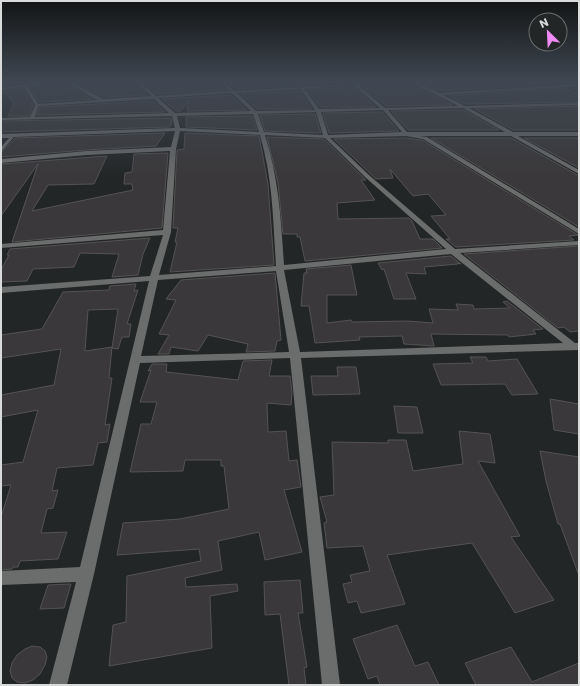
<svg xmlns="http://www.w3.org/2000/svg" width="580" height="686" viewBox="0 0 580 686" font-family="Poppins,sans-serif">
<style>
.building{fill:#3a383a;stroke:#545254}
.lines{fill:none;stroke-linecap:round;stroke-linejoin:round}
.minor{fill:#6b6c6c;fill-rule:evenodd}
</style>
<rect width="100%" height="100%" fill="#232626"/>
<g class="building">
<path d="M1 81H44L1 85Z"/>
<path d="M73 81H134L147 95 103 97Z"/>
<path d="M141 81H219L227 90 157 94Z"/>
<path d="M226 81H378L235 89Z"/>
<path d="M404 81H409L452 105 386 106 362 86 403 82Z"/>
<path d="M418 81H547L554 84 440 91Z"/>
<path d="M65 84 92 99 39 102 30 87Z"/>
<path d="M352 87 376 107H320L308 90Z"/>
<path d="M564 88 579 95V102L465 104 449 96Z"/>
<path d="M23 89 33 105 29 116H8L14 104 6 93H1V90Z"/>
<path d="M300 91 312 109H257L241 94Z"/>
<path d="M231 95 247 110 187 111 188 101 181 111H176L162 99Z"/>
<path d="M153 101 165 112 37 115 40 107Z"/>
<path d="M579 106V130H513L475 109Z"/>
<path d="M463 110 499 130H408L391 111Z"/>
<path d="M382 112 399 131 329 133 323 113Z"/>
<path d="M315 114 321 133 265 131 260 115Z"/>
<path d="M252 116 257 130 186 127V117Z"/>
<path d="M171 118 172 123 170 127 1 132V121Z"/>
<path d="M165 133 156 146 86 150 1 157V153L15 138Z"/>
<path d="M185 133 259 136 268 184 274 265 170 272 177 242H175L178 228H173L177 150 184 149Z"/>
<path d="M267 137 324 139 366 180H361L375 200 337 203 338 219 409 218 412 221 420 239H433L442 248 305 261 300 237H297V234H283L278 183Z"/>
<path d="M406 138 422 140 578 235 569 236 574 240 456 247 446 239H450L431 216 446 215 428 194 413 196 390 169 393 178 376 179 334 139Z"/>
<path d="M431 138H511L574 173 579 176V227Z"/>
<path d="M524 138H579V168Z"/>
<path d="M168 153 162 228 12 242 38 164 1 216V164L107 156 94 184 48 185 32 211 133 190 132 184H124L125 173 132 172 134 154Z"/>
<path d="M150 238 143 254 138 275 112 277 119 254 80 253 74 267 33 269 27 281 1 282V270L9 255H7L10 249Z"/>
<path d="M579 246V331L570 332 564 327 558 328 464 254Z"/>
<path d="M451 256 461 264 457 263 458 264 424 267 426 274 406 273 416 299H394L384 269 382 270 378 263Z"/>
<path d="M351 265 357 295H327V323L351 320 352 322 407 321 433 323 429 309 458 310 456 304 473 305 474 309 510 308 503 302 507 301 543 329 533 330 536 334 509 337 508 335 431 334 434 346 404 344 402 336 359 337 360 340 315 343 309 306H301L304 273H307L306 269Z"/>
<path d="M275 273 281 340 277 341 275 351 246 352 248 344 208 335 198 351 171 347 169 354H158L169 335 159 334 176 300 166 299 181 280Z"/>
<path d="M136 284 134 291 138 290 127 324H131L129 337H122L118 349 112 348 118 309 88 310 85 351 112 347 109 378H112L105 425 110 424 107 442 98 443 93 465 57 468 52 491 58 490 53 508 47 509 41 533 67 532 58 559 20 561 18 567H13L12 569 1 570V517L11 485 1 486V465L23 462 38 410 1 417V395L54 385 61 349 1 358V335L42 329 63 292 109 290 110 286Z"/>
<path d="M470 357H486L488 361 517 359 538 394 512 395 505 384 441 385 433 364 473 363Z"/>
<path d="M272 360 269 376H290L292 392 291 405 267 403 268 432 286 431 289 461 297 460 301 487 284 490 302 552 265 560 259 532 218 541 222 570 185 578 186 587 237 584 238 591 210 596 212 648 109 666 113 625 126 622 127 576 201 561 199 549 117 555 123 523 180 519 229 509 224 466H221V460H185L183 471 130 472 141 424H151L157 402H140L151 370 148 371 152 364H167L166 372 238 380 243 361Z"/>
<path d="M337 367H356L360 394 313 395 311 376H338Z"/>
<path d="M550 399 579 404V434L554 430Z"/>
<path d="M394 406 417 407 423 433H398Z"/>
<path d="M459 431 490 434 495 463 478 461 520 536 511 537 554 600 515 613 472 543 387 555 405 604 361 613 357 601 348 603 343 584 352 582 350 575 370 571 363 546 327 548 324 523 327 522 320 497 334 495 332 442 388 443V440H406L413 471 463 464Z"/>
<path d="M540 451 579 457V573H578L560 524H558L546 481Z"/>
<path d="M300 580 303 613H298L307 667 304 668 306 685H289L280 614 265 615 264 582Z"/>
<path d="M71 584 64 608 40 609 48 585Z"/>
<path d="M397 625 415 666 428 662 439 685H380L377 676 368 679 353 639Z"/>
<path d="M32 646 40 647 45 651 47 657 45 665 40 674 33 680 25 683 17 682 12 678 10 671 12 663 17 655 25 649Z"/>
<path d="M511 647 532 682 579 663V685H476L465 663Z"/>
</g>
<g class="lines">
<path class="minor" d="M58 81H70L103 99 151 96 135 81H139L156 96 230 91 220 81H224L234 91 403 81 358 85 385 108 458 106 410 81H415L440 93 579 84V86L443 95 465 106 579 103V105L469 108 513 132H579V136H518L579 170V174L511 136H420L427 137 579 229V234L423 139 406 136 330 138 369 175 455 249 579 241V245L460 253 575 343H579V350L301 358 340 685H322L290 358 140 363 94 574 67 685H49L76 582 1 585V571L80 567 149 281 1 293V287L150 276 163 235 1 248V244L163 230 170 151 86 155 1 163V159L86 151 171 147 175 131 14 137 1 152V147L9 138H1V134L175 128 172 116 1 120V118L30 117 35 105 24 87 1 89V87ZM65 82 97 100 38 104 28 86ZM353 85 380 108 319 109 305 89ZM301 89 315 110 256 111 237 93ZM232 93 251 111 175 113 158 98ZM154 99 169 113 35 117 39 106ZM463 108 505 132H407L388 110ZM383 110 402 132 328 135 321 112ZM316 112 323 135 264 132 258 114ZM253 114 259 132 180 128 177 116ZM180 131 260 135C273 180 273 220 276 266L159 275 171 232 176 149ZM265 135 325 138 365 177 446 249 284 265C281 220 279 179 265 135ZM451 254 563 343 300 352 284 270ZM276 271 289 352 141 356 158 280Z"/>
</g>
<linearGradient id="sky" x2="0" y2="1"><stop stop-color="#131515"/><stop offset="0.46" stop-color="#3f4752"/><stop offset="1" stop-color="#3f4752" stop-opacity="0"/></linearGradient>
<rect width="580" height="177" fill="url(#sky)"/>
<rect width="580" height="686" fill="none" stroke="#d9dbdb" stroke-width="4"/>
<g transform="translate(548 32) rotate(336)"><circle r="19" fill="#232626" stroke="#6c6e6e"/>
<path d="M0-3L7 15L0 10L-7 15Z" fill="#f08bf6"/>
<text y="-6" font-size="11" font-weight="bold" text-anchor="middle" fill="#d9dbdb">N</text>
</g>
</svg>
